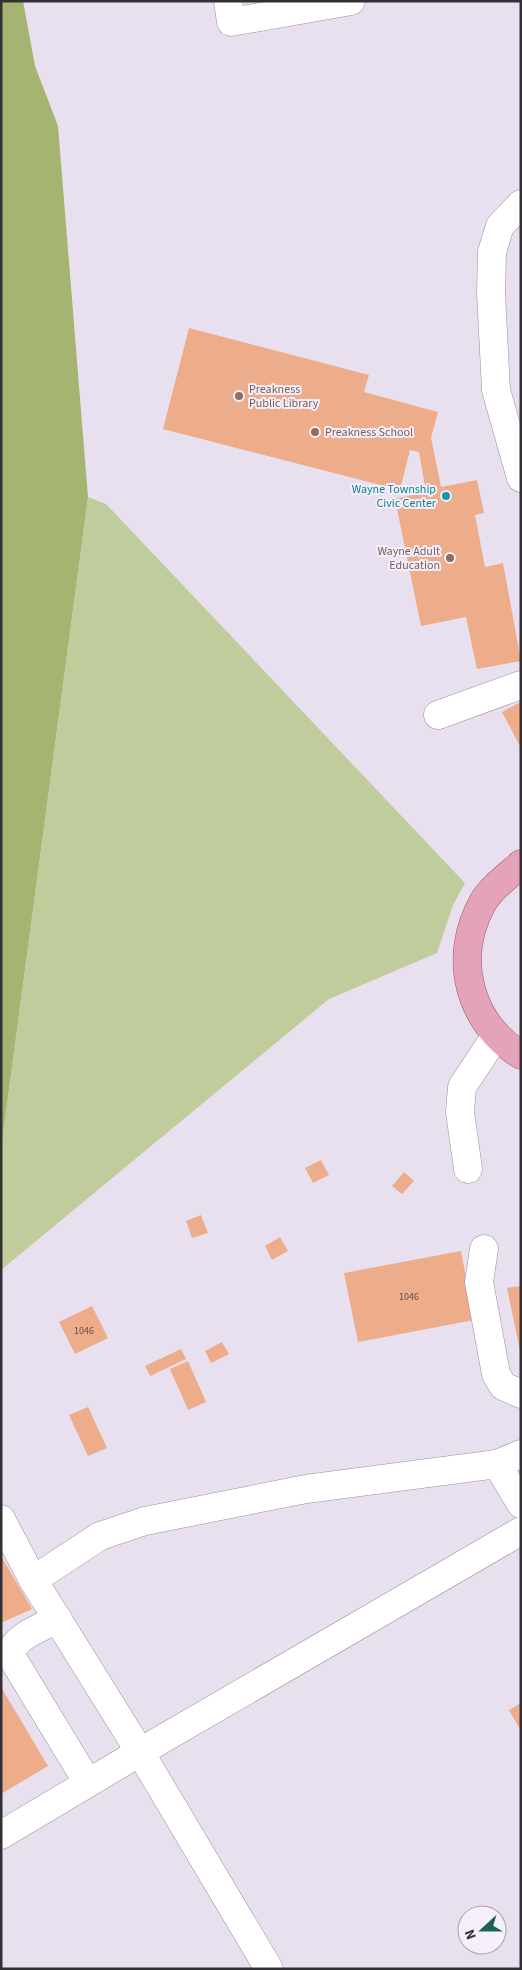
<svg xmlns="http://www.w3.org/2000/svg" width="522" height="1970" viewBox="0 0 522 1970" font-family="'Source Sans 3',sans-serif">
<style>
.green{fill:#c1cc9d}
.forest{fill:#a6b471}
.building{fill:#edac8a}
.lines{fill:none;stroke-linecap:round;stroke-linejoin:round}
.minor-casing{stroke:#98909d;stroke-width:29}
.major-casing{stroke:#9b526c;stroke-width:29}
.minor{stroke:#fff;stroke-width:28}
.major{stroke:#e5a3b9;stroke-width:28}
.education-dot{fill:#8d6e63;stroke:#f7eefc;stroke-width:2}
.culture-dot{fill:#0f9aa8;stroke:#f7eefc;stroke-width:2}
.labels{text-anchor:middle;stroke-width:4;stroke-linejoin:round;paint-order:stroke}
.number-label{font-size:10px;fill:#624f4a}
.education-label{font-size:12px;fill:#785e54;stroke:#f7eefc;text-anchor:start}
.culture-label{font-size:12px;fill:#0d838f;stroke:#f7eefc;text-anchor:end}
</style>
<rect width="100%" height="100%" fill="#e9e0ef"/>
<path class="green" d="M88 497 106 504 465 883 453 905 437 953 329 999 1 1270V1149Z"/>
<path class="forest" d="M1 1H23L35 66 58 126 88 497 1 1149Z"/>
<g class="building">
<path d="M189 328 369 375 364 392 438 412 431 438 441 487 477 480 484 513 475 515 485 567 503 563 521 661 477 669 466 617 421 626 395 499 426 492 419 452 410 450 400 490 163 429Z"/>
<path d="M521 702V748L502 712Z"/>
<path d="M321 1160 329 1175 313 1183 305 1168Z"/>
<path d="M404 1172 414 1181 402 1194 392 1186Z"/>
<path d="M201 1215 208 1233 192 1238 186 1221Z"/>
<path d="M280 1237 288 1251 272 1260 265 1246Z"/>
<path d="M461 1251 474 1320 358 1342 344 1273Z"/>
<path d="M521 1286V1351H520L507 1288Z"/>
<path d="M92 1306 108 1338 75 1354 59 1322Z"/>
<path d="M222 1342 229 1354 211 1363 205 1351Z"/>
<path d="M181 1349 186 1359 150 1376 145 1366Z"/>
<path d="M188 1361 206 1402 188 1410 170 1369Z"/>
<path d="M88 1407 107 1448 88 1456 69 1415Z"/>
<path d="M1 1556 32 1609 1 1623Z"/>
<path d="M1 1687 48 1766 1 1794Z"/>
<path d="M521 1703V1731L509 1710Z"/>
</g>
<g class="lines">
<defs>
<g id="minor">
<path d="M228 1 231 22 351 1"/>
<path d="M521 204 500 226 492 252 491 293 496 390 521 478"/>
<path d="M438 715 521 685"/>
<path d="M468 1169 460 1112 462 1087 495 1037"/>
<path d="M484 1249 479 1282 496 1374 503 1386 521 1394"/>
<path d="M497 1464 521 1504"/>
<path d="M1 1519 33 1580"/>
<path d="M58 1619C43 1627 11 1637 11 1656L88 1783"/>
<path d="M1 1835 140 1752 521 1531"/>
<path d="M269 1969 140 1752 33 1580 100 1536 145 1521 306 1489 497 1464 521 1454"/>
</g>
<path id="major" d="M521 864C508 876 492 887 483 902 452 957 468 1022 521 1055"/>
</defs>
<use href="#minor" class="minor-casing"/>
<use href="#major" class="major-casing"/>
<use href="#minor" class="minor"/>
<use href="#major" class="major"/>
</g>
<g class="education-dot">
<circle cx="239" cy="396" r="5"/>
<circle cx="315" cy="432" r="5"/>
<circle cx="450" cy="558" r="5"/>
</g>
<circle class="culture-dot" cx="446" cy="496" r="5"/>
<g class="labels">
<g class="number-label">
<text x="409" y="1300">1046</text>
<text x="84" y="1334">1046</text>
</g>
<g class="education-label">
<text x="249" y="393">Preakness<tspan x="249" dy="14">Public Library</tspan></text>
<text x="325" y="436">Preakness School</text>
<text x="440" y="555" text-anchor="end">Wayne Adult<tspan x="440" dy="14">Education</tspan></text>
</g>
<g class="culture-label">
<text x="436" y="493">Wayne Township<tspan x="436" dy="14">Civic Center</tspan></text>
</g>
</g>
<rect width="522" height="1970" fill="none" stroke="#333035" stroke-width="5"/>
<g transform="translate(482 1930) rotate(249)"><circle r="24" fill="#f7eefc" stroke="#a9a2ac"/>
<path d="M0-4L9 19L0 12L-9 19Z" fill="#1b6356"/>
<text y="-8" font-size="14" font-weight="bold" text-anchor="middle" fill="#333035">N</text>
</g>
</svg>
